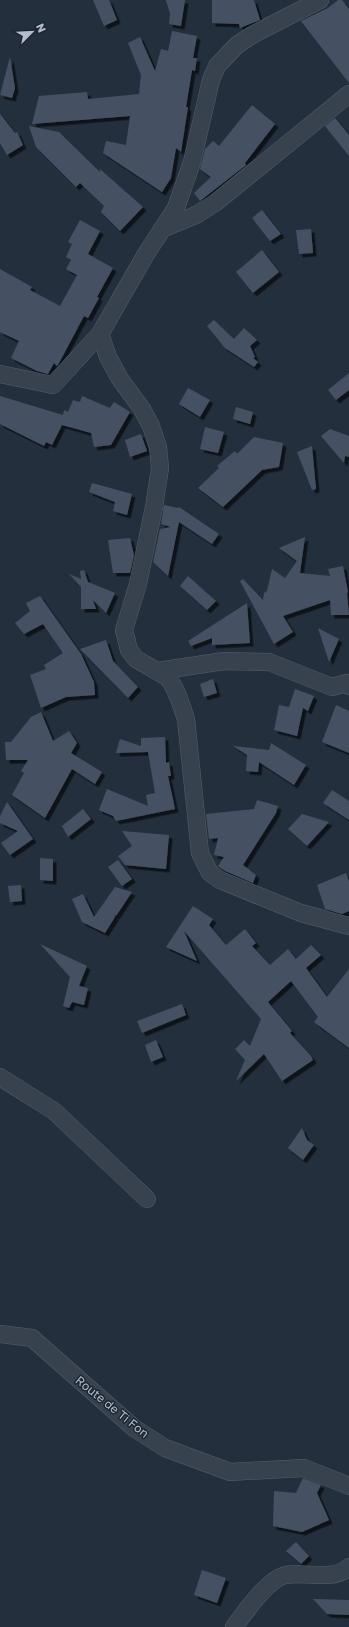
<svg xmlns="http://www.w3.org/2000/svg" width="349" height="1627" viewBox="0 0 349 1627" font-family="'Golos Text',sans-serif">
<style>
.building{fill:#455162;filter:url(#shadow)}
.lines{fill:none;stroke-linecap:round;stroke-linejoin:round}
.minor-casing{stroke:#565f6c;stroke-width:18}
.minor{stroke:#38414e;stroke-width:17}
.labels{text-anchor:middle;stroke-width:3;stroke-linejoin:round;paint-order:stroke}
.street-label{font-size:12px;fill:#b4bcc9;stroke:#1d2633}
</style>
<defs>
<filter id="shadow"><feDropShadow dx="3.5" dy="3.5" stdDeviation="0" flood-color="#0009"/></filter>
</defs>
<rect width="100%" height="100%" fill="#242f3e"/>
<g class="building">
<path d="M93 0H109L117 20 104 26Z"/>
<path d="M166 0H185L181 26 169 24 170 14Z"/>
<path d="M212 0H254L260 20 240 28 239 24 212 23Z"/>
<path d="M338 0H342L349 9V83L301 21 328 8Z"/>
<path d="M172 31 197 36 193 58H197L195 71 192 70 186 107H188L181 152 176 148 171 178 162 192 103 153 106 141 126 145 130 116 32 124 39 96 87 92 88 99 139 94 141 75 128 43 140 37 155 71 161 49 168 51Z"/>
<path d="M10 57 15 88 12 98 0 95Z"/>
<path d="M252 105 275 124 245 163 246 165 200 201 194 193 211 177 200 169 205 149 213 141 219 146Z"/>
<path d="M0 114 15 133 17 132 23 145 7 155 0 143Z"/>
<path d="M335 118 349 135V156L325 126Z"/>
<path d="M29 126 59 132 100 172V169L143 207 120 231 101 212 104 206 80 183 76 187 36 147Z"/>
<path d="M262 210 281 234 270 241 252 218Z"/>
<path d="M80 220 100 231 88 254 113 268 97 297 99 298 88 318 84 316 58 365 57 366 54 363 48 374 37 371 11 358 19 341 0 332V269L32 287 30 290 60 306 77 275 66 269 71 260 66 257 72 244 68 242Z"/>
<path d="M311 229 313 253 299 254 296 230Z"/>
<path d="M262 250 279 272 253 293 236 272Z"/>
<path d="M214 320 234 339 244 328 257 340 250 346 255 357 253 358 258 362 254 367 225 348 207 326Z"/>
<path d="M349 373V390L336 400 328 390Z"/>
<path d="M188 388 210 400 200 417 179 404Z"/>
<path d="M0 396 63 415 64 410 68 412 73 400 80 402 82 396 110 408 114 402 130 412 111 445 94 447 91 433 62 425 52 445 46 442 44 446 0 424Z"/>
<path d="M236 407 253 412 250 424 233 419Z"/>
<path d="M205 427 224 432 218 453 200 449Z"/>
<path d="M330 429 349 436V457L345 456 344 463 321 436Z"/>
<path d="M141 434 147 451 130 457 125 440Z"/>
<path d="M254 437 283 443 279 467 262 470 223 507 198 488 219 468 217 466 235 451 237 454Z"/>
<path d="M312 446 316 489 312 490 297 452Z"/>
<path d="M92 483 132 494 127 515 113 511 115 502 89 492Z"/>
<path d="M164 505 178 508 179 507 219 534 212 544 179 522 168 576 153 562 160 529 171 527 161 524Z"/>
<path d="M305 537 300 573 330 576 328 569 343 566 348 592 347 593 349 615H331L330 600 283 616 293 632 274 644 240 581 243 579 263 600 264 593 267 591 272 569 285 578 297 561 279 548Z"/>
<path d="M130 538 134 555 130 573H113L108 540Z"/>
<path d="M84 570 88 582 115 593 106 613 93 600 96 609H81V587L69 574 81 579 80 571Z"/>
<path d="M188 576 216 601 207 610 180 586Z"/>
<path d="M40 596 81 654 94 682 95 695 66 697 41 708 30 675 46 669 44 665 63 653 43 624 24 634 15 623 30 611 26 603Z"/>
<path d="M247 603 250 643 212 645V638L191 646 188 641Z"/>
<path d="M318 628 339 639 329 662Z"/>
<path d="M106 640 113 661 138 687 128 698 80 649Z"/>
<path d="M213 679 217 693 204 697 200 684Z"/>
<path d="M295 689 314 696 308 711 303 708 297 736 274 730 279 705 289 707Z"/>
<path d="M336 705 349 711V753L322 742Z"/>
<path d="M41 712 53 741 69 731 77 743 71 753 102 772 95 784 72 769 45 818 12 795 24 773 21 771 28 760H6L5 742H11L31 717Z"/>
<path d="M165 737 166 763 169 762 171 776H168L175 809 116 821 113 816 99 810 107 789 148 806 146 795 155 793 148 752 116 753 120 739 141 746V738Z"/>
<path d="M271 743 306 765 294 785 259 762 258 772 246 771 247 755 233 746 269 750Z"/>
<path d="M332 790 349 801V820L323 803Z"/>
<path d="M257 800 278 806 276 813 243 865 256 875 253 883 225 871 218 866 224 857 214 855 218 838 209 839 206 814 254 809Z"/>
<path d="M7 802 33 839 10 855 1 843 18 831 0 823V816Z"/>
<path d="M83 809 91 819 68 837 62 826Z"/>
<path d="M302 814 329 822 307 846 288 829Z"/>
<path d="M122 831 169 835 166 869 125 865 118 856 132 846Z"/>
<path d="M40 858 53 859V881L40 880Z"/>
<path d="M118 860 132 879 122 886 108 867Z"/>
<path d="M346 873 349 881V911L342 914 325 909 317 885Z"/>
<path d="M21 885 22 901 10 902 8 886Z"/>
<path d="M115 887 132 892 116 916 114 915 115 917 105 933 82 922 72 899 83 894 94 917Z"/>
<path d="M193 906 213 919 209 925 226 945 245 929 256 943 252 946 270 965 288 949 296 959 311 945 321 955 306 968 327 997 349 969V1048L314 1022 318 1017 291 981 268 1002 292 1031 290 1033 311 1056 313 1060 282 1081 264 1054 236 1081 245 1060 235 1049 244 1040 250 1046 261 1019 184 931 197 961 166 947Z"/>
<path d="M40 944 87 966 79 986 88 988 84 1005 72 1002 69 1008 63 1006 70 977Z"/>
<path d="M182 1004 186 1015 142 1033 137 1021Z"/>
<path d="M156 1040 163 1057 151 1062 145 1045Z"/>
<path d="M302 1128 307 1140 314 1145 303 1160 288 1148Z"/>
<path d="M303 1478 321 1485 317 1493 329 1520 302 1532 273 1526 274 1491 296 1493Z"/>
<path d="M296 1542 309 1556 301 1564 286 1551Z"/>
<path d="M202 1570 226 1578 217 1603 194 1595Z"/>
<path d="M313 1599 349 1600V1615L327 1614Z"/>
</g>
<g class="lines">
<defs>
<g id="minor">
<path d="M320 0 252 35 237 45 217 66 211 80 192 162 176 208 146 254 100 334 108 357 120 379 142 409 151 426 158 447 160 468 154 507 138 584 124 630 129 650 136 659 167 677C177 688 181 705 186 719L200 853 210 873 220 880 301 913 349 926"/>
<path d="M162 229 196 215 215 203 349 94"/>
<path d="M0 374 53 385 100 334"/>
<path d="M158 671 224 661 269 662 332 687 347 683 349 686"/>
<path d="M0 1077 54 1111 147 1199"/>
<path d="M0 1334 32 1338 134 1428 165 1448 230 1472 304 1468 349 1486"/>
<path d="M234 1627C244 1613 269 1578 286 1575 305 1571 333 1582 349 1567"/>
</g>
</defs>
<use href="#minor" class="minor-casing"/>
<use href="#minor" class="minor"/>
</g>
<g class="labels">
<g class="street-label">
<text transform="translate(112 1407) rotate(39)" y="4">Route de Ti Fon</text>
</g>
</g>
<g transform="translate(32 32) rotate(66)" stroke="#1d2633" stroke-width="3" paint-order="stroke">
<path d="M0-3L7 15L0 10L-7 15Z" fill="#b4bcc9"/>
<text y="-6" font-size="11" font-weight="bold" text-anchor="middle" fill="#b4bcc9">N</text>
</g>
</svg>
